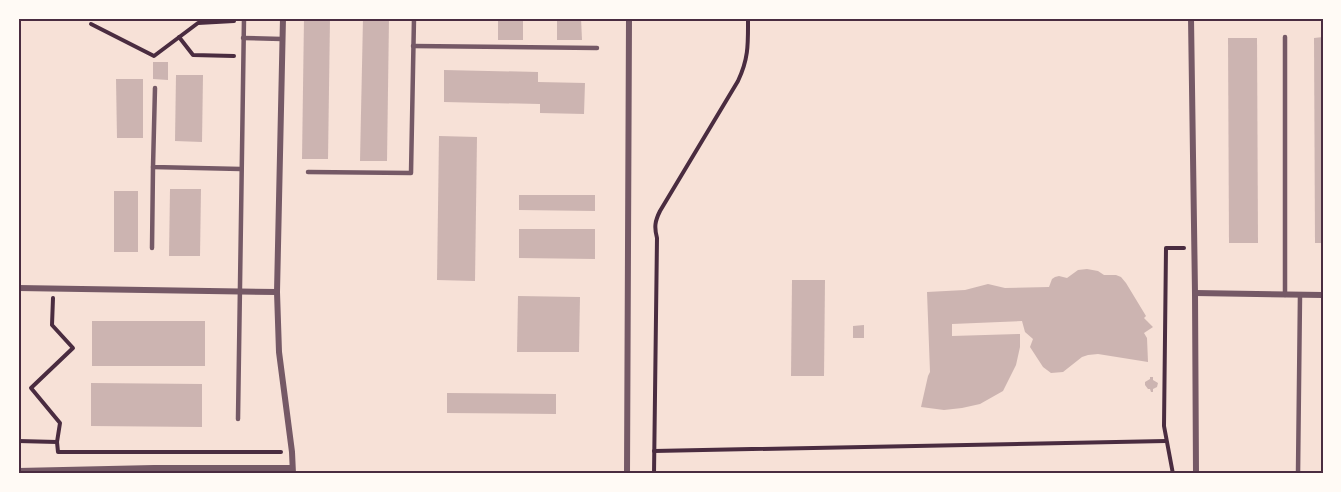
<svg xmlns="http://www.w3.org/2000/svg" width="1341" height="492" viewBox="0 0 1341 492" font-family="'IBM Plex Serif',serif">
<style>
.building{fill:#ccb4b1}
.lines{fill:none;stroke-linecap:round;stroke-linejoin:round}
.path{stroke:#4a2c40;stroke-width:4}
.service{stroke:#755966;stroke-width:4.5}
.minor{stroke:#755966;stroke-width:6}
.neatline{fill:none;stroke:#4a2c40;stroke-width:2}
</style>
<rect width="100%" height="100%" fill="#f7e1d7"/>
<g class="building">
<path d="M304 18H330L328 159H302Z"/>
<path d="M363 18H389L387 161H360Z"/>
<rect x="498" y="18" width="25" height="22"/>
<path d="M557 18H581L582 40H557Z"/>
<path d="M1323 37V243H1315L1314 38Z"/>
<path d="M1228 38H1257L1258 243H1229Z"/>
<path d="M153 62H168V80L153 79Z"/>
<path d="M444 70 538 72V82L585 83 584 114 540 113V104L444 102Z"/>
<path d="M176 75H203L202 142 175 141Z"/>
<path d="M116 79H143V138H117Z"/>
<path d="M439 136 477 137 475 281 437 280Z"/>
<path d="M170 189H201L200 256H169Z"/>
<rect x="114" y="191" width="24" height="61"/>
<path d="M519 195H595V211L519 210Z"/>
<path d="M519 229H595V259L519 258Z"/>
<path d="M1087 269 1098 271 1104 275H1116L1121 277 1126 283 1146 316 1144 318 1153 327 1144 333 1147 338 1148 362 1098 354 1088 355 1082 357 1063 372 1051 373 1043 367 1030 347 1033 339 1025 332 1022 321 952 324V336L1020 334V347L1016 365 1003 391 980 404 962 408 944 410 921 407 928 376 930 372 927 292 965 290 988 284 1005 288 1049 287 1052 279 1055 277 1059 276 1067 278 1078 270Z"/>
<path d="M792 280H825L824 376H791Z"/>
<path d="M518 296 580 297 579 352H517Z"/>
<rect x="92" y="321" width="113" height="45"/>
<path d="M864 325V338H853V326Z"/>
<path d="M1150 377H1153V380L1158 383 1157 387 1153 389V392H1151L1150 389H1148L1145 385V382L1150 379Z"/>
<path d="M91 383 202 384V427L91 426Z"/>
<path d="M447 393 556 394V414L447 413Z"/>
</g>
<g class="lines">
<g class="path">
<path d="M91 24 154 56 198 23 234 21"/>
<path d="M179 37 193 55 234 56"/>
<path d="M53 298 52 325 73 348 31 388 60 423 57 442"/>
<path d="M18 441 57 442 58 452H281"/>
<path d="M654 451 1166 441"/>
<path d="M654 474 657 238C654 227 655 221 660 211L738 81C749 58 748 43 748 18"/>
<path d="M1173 474 1164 426 1166 248H1184"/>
</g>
<g class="service">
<path d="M1285 37V295"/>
<path d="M243 38 282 39"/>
<path d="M413 46 597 48"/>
<path d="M155 88 153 167 241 169"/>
<path d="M308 172 411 173 414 18"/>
<path d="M152 248 153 167"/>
<path d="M238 419 244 18"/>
<path d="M1298 474 1300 295"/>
</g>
<g class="minor">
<path d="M283 18 277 292 279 352 292 452 293 474"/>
<path d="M1191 18 1195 293 1196 474"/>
<path d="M18 288 277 292"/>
<path d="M1195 293 1323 295"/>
<path d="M18 471 154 468H292"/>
<path d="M627 474 629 18"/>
</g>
</g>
<rect width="1341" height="492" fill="none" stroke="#fffaf5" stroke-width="39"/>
<rect x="20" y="20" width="1302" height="452" class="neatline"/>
</svg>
